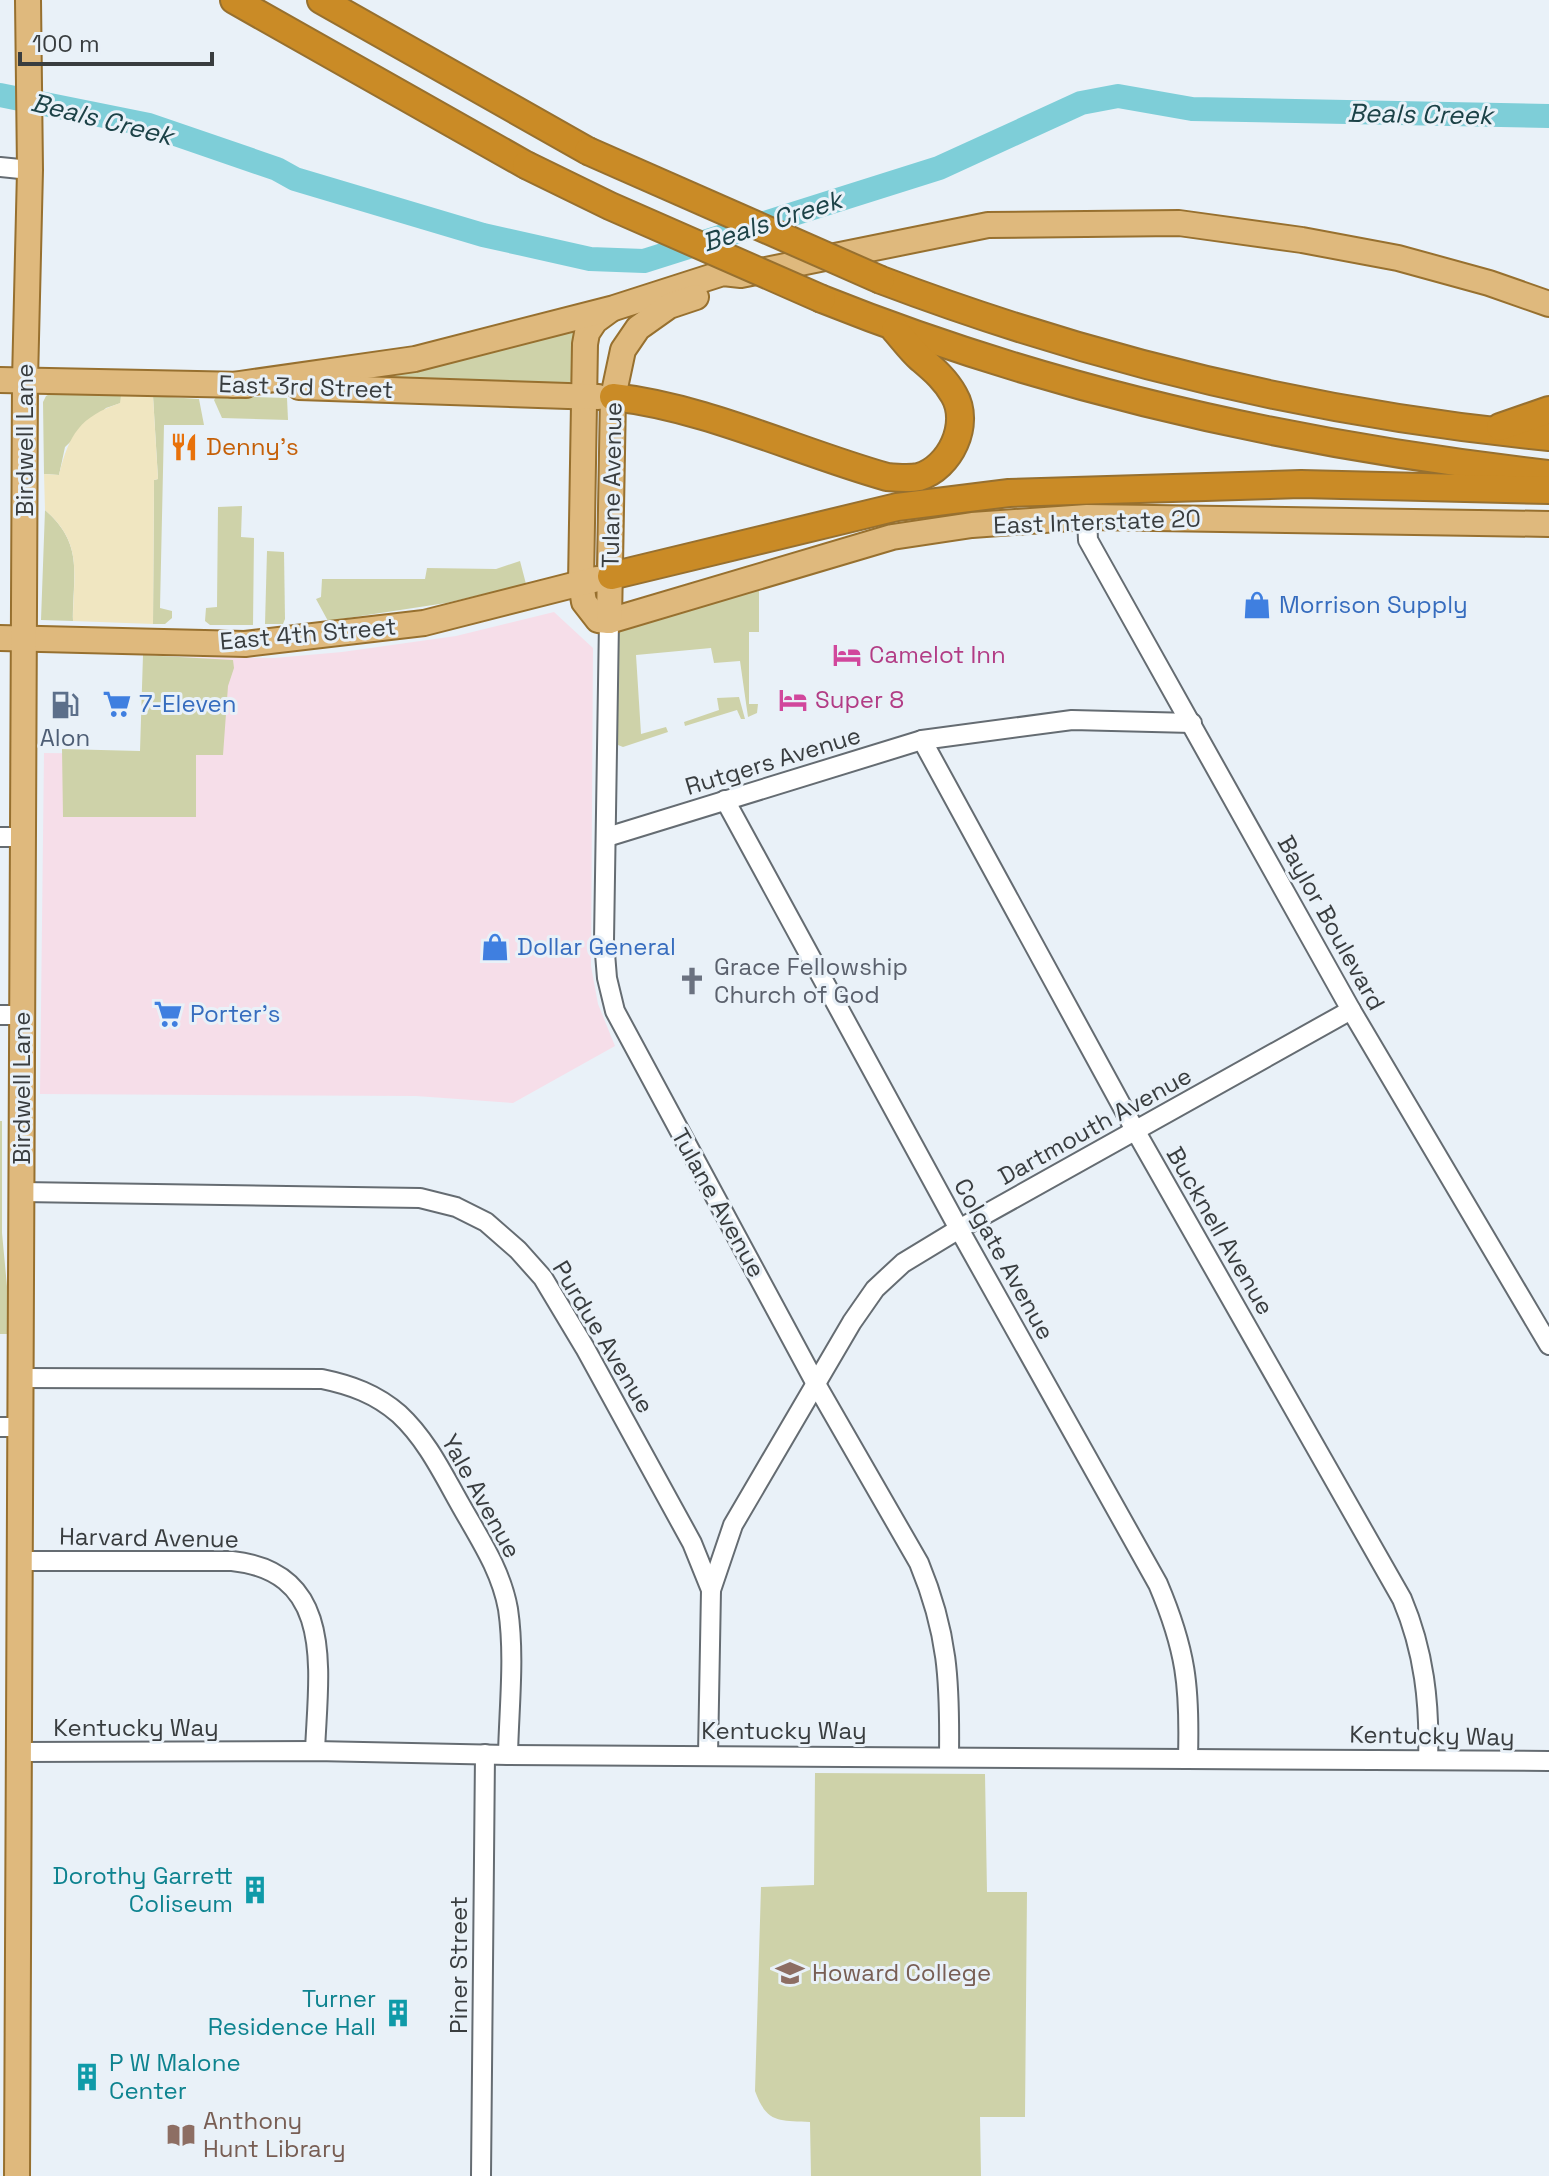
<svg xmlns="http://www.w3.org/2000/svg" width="1549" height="2176" viewBox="0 0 1549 2176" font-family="'Space Grotesk',sans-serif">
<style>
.commercial{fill:#f6dee9}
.green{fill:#ced2a9}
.sand{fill:#f0e6c1}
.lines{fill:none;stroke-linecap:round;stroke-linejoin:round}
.river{stroke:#7eced8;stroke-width:24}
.minor-casing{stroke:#656c72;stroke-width:22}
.major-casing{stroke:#97702f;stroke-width:28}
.highway-casing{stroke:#97702f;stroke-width:30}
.minor{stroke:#fff;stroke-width:18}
.major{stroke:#dfb97d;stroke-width:24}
.highway{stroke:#ca8b26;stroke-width:26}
.highway-bridge-casing{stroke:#97702f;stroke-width:30;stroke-linecap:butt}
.highway-bridge{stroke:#ca8b26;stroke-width:26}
.labels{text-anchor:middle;stroke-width:6;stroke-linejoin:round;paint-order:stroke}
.street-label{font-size:24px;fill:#393d3f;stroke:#e9f1f8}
.food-label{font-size:24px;fill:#c56008;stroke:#e9f1f8;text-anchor:start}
.shop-label{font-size:24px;fill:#366cbe;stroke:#e9f1f8;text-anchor:start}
.hotel-label{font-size:24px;fill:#b23c85;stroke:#e9f1f8;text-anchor:start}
.service-label{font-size:24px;fill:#4e5e75;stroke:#e9f1f8}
.worship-label{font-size:24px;fill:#5b616d;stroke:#e9f1f8;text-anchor:start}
.culture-label{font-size:24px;fill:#0d838f;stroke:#e9f1f8;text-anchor:end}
.education-label{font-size:24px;fill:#785e54;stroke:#e9f1f8;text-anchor:start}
.water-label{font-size:26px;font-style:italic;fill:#1c4247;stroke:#e9f1f8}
</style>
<rect width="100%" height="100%" fill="#e9f1f8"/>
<path class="commercial" d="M554 612 593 648 591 966 598 1004 615 1046 513 1103 416 1096 40 1094 44 753 143 754 144 657 274 658 342 652 456 636Z"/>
<g class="green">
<path d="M580 323 573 352V379L568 384 343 379Z"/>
<path d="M52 393 121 395V403L106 408 65 447 59 475 44 474 43 402 46 396Z"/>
<path d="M153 396 199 399 204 425H164L160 608 172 611V618L165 624H153L154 480 158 479Z"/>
<path d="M217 396 287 398 288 420 222 418 214 400Z"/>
<path d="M242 506 241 537 254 538 253 625H210L205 621 206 608 217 607 218 507Z"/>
<path d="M45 510C84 544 73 573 73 621L41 620Z"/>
<path d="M267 551 284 552 285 619 283 624H265Z"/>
<path d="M520 561 526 584 446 603 328 621 316 599 321 597 322 579H425L427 568 496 569Z"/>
<path d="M757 584 759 590V632H749V704H758L757 713 748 717 740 661 714 663 711 648 636 655 641 734 666 727 668 732 623 747 618 745 616 739V632L619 627Z"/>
<path d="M143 655 233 660 234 668 228 686 223 755H196V817H63L62 749 140 751Z"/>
<path d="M739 697 745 719H741L737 710 685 726 684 722 719 710 717 698Z"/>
<path d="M0 1121H2V1233L8 1297 7 1334H0Z"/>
<path d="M815 1773 985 1774 987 1892H1027L1025 2117H980L981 2176H811L810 2122C779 2120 767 2124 755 2091L761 1887 814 1885Z"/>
</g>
<path class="sand" d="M121 395 153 396 158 479 154 480 153 624 73 621C73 573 84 544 45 510L44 474 59 475C69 434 80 417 120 403Z"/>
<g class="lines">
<path class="river" d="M0 95 149 125 277 169 295 179 483 235 590 259 644 261 939 168 1081 103 1118 96 1192 109 1549 116"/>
<defs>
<g id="minor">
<path d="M0 167 30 170"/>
<path d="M1087 517 1088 540 1351 1010 1549 1345"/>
<path d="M609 621 604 941 607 978 615 1011 816 1384 919 1563C948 1633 950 1681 949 1756"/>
<path d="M922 740 1135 1130 1402 1599C1424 1651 1430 1703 1428 1760"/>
<path d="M725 800 959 1229 1158 1584C1186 1650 1190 1686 1188 1757"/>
<path d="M0 837H23"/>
<path d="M607 837 922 740 1072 720 1192 723"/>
<path d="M0 1015H22"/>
<path d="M21 1192 420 1198 456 1207 486 1222 518 1250 543 1278 585 1348 692 1543 711 1590 708 1755"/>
<path d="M21 1378 322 1379C351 1385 376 1394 399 1414 426 1439 442 1472 460 1504 479 1538 501 1570 508 1609 515 1656 509 1707 508 1755"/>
<path d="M0 1427H20"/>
<path d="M20 1561H232C337 1572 318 1673 315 1751"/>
<path d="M711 1590 733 1525 852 1322 875 1289 903 1263 959 1229 1351 1010"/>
<path d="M19 1752 315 1751 508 1755 1549 1761"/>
<path d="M481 2176 485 1754"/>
</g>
<g id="major">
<path d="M610 310 595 321 587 333 585 344 581 583 584 602 598 620 609 621 892 537 972 525 1087 517 1549 524"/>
<path d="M0 380 246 385"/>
<path d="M233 385 415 359 614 308 723 273 741 275 988 225 1179 223 1302 240 1398 258 1489 283 1549 304"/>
<path d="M299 387 598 397"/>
<path d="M609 621 613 397 623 350 638 328 669 306 696 297"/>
<path d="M0 638 245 644 424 623 597 579"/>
<path d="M17 2176 25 381 30 170 28 0"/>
</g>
<g id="highway">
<path d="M234 0 526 165"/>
<path d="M321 0 588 151"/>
<path d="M881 280C1095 361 1322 415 1549 437"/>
<path d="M822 299C1054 392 1301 446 1549 474"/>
<path d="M613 397C705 407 798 452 887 477 898 478 909 479 919 477 950 468 971 424 954 395 945 379 934 370 920 358 911 350 903 339 895 330"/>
<path d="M1500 427 1549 410"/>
<path d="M611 576 897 507 1009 493 1301 484 1549 490"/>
</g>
</defs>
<use href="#minor" class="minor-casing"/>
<use href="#major" class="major-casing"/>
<use href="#highway" class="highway-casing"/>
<use href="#minor" class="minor"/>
<use href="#major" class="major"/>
<use href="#highway" class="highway"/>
<defs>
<g id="highway-bridge">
<path d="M588 151 881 280"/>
<path d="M526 165 610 206 822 299"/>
</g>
</defs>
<use href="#highway-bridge" class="highway-bridge-casing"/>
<use href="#highway-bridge" class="highway-bridge"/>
</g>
<defs>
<symbol id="restaurant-bare" viewBox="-9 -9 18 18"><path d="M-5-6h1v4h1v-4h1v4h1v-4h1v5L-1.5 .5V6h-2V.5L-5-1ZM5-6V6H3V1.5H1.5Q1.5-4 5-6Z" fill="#e8710a" stroke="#e9f1f8" stroke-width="2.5" paint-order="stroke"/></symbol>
<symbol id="shop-bare" viewBox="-9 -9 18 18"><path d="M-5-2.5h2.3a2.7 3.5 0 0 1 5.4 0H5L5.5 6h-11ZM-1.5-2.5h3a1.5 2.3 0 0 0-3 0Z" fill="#3f7fe0" stroke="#e9f1f8" stroke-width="2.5" paint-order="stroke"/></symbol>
<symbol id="hotel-bare" viewBox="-9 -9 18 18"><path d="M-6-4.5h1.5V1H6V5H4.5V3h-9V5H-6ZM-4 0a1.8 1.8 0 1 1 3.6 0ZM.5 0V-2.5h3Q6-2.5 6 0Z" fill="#d1479c" stroke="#e9f1f8" stroke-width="2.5" paint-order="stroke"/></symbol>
<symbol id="supermarket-bare" viewBox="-9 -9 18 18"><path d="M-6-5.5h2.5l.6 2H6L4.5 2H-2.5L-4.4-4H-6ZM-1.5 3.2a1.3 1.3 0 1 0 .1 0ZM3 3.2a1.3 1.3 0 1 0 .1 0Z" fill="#3f7fe0" stroke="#e9f1f8" stroke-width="2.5" paint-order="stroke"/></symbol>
<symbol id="fuel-bare" viewBox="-9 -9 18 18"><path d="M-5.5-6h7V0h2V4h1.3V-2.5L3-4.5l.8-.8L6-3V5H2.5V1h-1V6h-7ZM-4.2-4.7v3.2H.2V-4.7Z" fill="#5c6f8a" stroke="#e9f1f8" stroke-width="2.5" paint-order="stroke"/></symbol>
<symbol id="church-bare" viewBox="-9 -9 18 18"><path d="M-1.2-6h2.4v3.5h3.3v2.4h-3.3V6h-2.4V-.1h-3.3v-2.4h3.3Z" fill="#6b7280" stroke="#e9f1f8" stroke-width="2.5" paint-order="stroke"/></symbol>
<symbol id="building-bare" viewBox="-9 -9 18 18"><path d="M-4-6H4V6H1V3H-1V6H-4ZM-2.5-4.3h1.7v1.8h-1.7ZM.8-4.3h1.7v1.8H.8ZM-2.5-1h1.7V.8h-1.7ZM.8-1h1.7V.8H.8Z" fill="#0f9aa8" stroke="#e9f1f8" stroke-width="2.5" paint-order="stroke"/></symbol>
<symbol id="university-bare" viewBox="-9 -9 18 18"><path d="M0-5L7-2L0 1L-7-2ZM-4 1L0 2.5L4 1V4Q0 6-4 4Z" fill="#8d6e63" stroke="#e9f1f8" stroke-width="2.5" paint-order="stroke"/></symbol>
<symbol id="library-bare" viewBox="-9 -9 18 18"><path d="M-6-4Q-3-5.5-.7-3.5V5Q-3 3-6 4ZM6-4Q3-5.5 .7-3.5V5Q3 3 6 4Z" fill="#8d6e63" stroke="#e9f1f8" stroke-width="2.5" paint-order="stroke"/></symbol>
</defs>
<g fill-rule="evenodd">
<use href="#restaurant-bare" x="164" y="427" width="40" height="40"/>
<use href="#shop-bare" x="1237" y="585" width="40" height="40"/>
<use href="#hotel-bare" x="827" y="635" width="40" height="40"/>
<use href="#hotel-bare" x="773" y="680" width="40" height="40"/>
<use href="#supermarket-bare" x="97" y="684" width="40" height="40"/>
<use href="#fuel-bare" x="45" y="685" width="40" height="40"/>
<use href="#shop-bare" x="475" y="927" width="40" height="40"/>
<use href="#church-bare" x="672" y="961" width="40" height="40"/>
<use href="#supermarket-bare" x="148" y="994" width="40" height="40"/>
<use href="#building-bare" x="235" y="1870" width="40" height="40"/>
<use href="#university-bare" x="770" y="1953" width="40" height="40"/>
<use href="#building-bare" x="378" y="1993" width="40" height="40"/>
<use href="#building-bare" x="67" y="2057" width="40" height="40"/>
<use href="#library-bare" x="161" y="2115" width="40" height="40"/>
</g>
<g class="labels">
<g class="street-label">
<text transform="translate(306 387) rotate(2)" y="8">East 3rd Street</text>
<text transform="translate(25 440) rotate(-90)" y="8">Birdwell Lane</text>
<text transform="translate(612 485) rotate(-89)" y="8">Tulane Avenue</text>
<text transform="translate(1097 522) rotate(-2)" y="8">East Interstate 20</text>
<text transform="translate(308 634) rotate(-5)" y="8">East 4th Street</text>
<text transform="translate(773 761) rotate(-17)" y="8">Rutgers Avenue</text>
<text transform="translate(1331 923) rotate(61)" y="8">Baylor Boulevard</text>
<text transform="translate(22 1088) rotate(-90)" y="8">Birdwell Lane</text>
<text transform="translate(1095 1126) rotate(-29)" y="8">Dartmouth Avenue</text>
<text transform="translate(718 1203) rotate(61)" y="8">Tulane Avenue</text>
<text transform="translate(1220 1231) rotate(60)" y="8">Bucknell Avenue</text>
<text transform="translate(1004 1259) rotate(61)" y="8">Colgate Avenue</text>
<text transform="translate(603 1337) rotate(59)" y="8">Purdue Avenue</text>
<text transform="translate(481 1496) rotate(61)" y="8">Yale Avenue</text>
<text transform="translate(149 1538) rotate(1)" y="8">Harvard Avenue</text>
<text x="136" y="1736">Kentucky Way</text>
<text x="784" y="1739">Kentucky Way</text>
<text transform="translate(1432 1736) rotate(1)" y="8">Kentucky Way</text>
<text transform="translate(459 1965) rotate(-90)" y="8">Piner Street</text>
</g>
<g class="food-label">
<text x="206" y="455">Denny's</text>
</g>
<g class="shop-label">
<text x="1279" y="613">Morrison Supply</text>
<text x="139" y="712">7-Eleven</text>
<text x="517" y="955">Dollar General</text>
<text x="190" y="1022">Porter's</text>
</g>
<g class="hotel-label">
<text x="869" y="663">Camelot Inn</text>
<text x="815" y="708">Super 8</text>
</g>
<g class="service-label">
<text x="65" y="746">Alon</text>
</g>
<g class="worship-label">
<text x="714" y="975">Grace Fellowship<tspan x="714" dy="28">Church of God</tspan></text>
</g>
<g class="culture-label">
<text x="233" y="1884">Dorothy Garrett<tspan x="233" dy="28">Coliseum</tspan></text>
<text x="376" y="2007">Turner<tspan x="376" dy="28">Residence Hall</tspan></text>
<text x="109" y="2071" text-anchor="start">P W Malone<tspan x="109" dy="28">Center</tspan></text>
</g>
<g class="education-label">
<text x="812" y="1981">Howard College</text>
<text x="203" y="2129">Anthony<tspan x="203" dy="28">Hunt Library</tspan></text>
</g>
<g class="water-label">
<text transform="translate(1420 114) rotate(1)" y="9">Beals Creek</text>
<text transform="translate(102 119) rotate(14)" y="9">Beals Creek</text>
<text transform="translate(772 221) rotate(-18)" y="9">Beals Creek</text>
</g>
</g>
<path d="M20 52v12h192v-12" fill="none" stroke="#393d3f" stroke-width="4"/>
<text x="32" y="52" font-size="24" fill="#393d3f" stroke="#e9f1f8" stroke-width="6" paint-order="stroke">100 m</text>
</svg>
